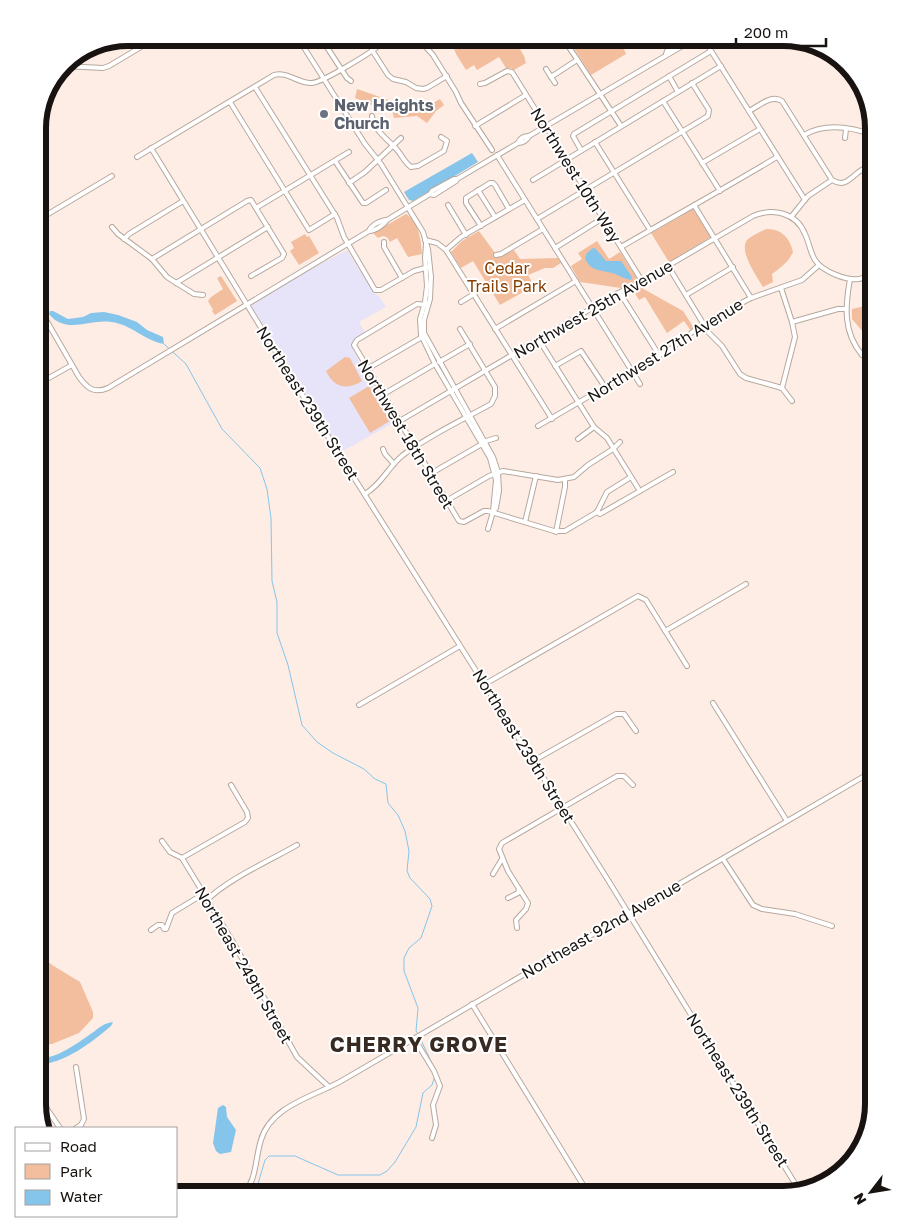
<svg xmlns="http://www.w3.org/2000/svg" width="911" height="1232" viewBox="0 0 911 1232" font-family="'Golos Text',sans-serif">
<style>
.education{fill:#e7e4fa}
.green{fill:#f2be9e}
.water{fill:#85c4eb}
.lines{fill:none;stroke-linecap:round;stroke-linejoin:round}
.stream{stroke:#85c4eb;stroke-width:1}
.minor-casing{stroke:#b7a89e;stroke-width:6}
.minor{stroke:#fff;stroke-width:4}
.worship-dot{fill:#6b7280;stroke:#fff;stroke-width:2}
.labels{text-anchor:middle;stroke-width:4;stroke-linejoin:round;paint-order:stroke}
.worship-label{font-size:16px;font-weight:bold;fill:#5b616d;stroke:#fff;text-anchor:start}
.street-label{font-size:16px;fill:#181310;stroke:#fff}
.park-label{font-size:16px;fill:#853f00;stroke:#fff}
.district-label{font-size:21px;font-weight:bold;letter-spacing:1px;fill:#362a22;stroke:#fff}
.rim{fill:none;stroke:#181310;stroke-width:6}
</style>
<rect width="100%" height="100%" fill="#feede4"/>
<path class="education" d="M347 250 374 293 379 296 386 307 359 322 366 334 353 345V347L354 352 395 422 341 452 251 308 252 302 292 279Z"/>
<g class="green">
<path d="M450 38H516L514 39 524 56 526 63 514 70 511 68H506L499 57 477 70 474 65 466 70 456 54Z"/>
<path d="M583 38H638L623 47 626 54 591 75 572 45Z"/>
<path d="M357 89 415 109H423L440 99 444 105 436 111 427 123 417 116 394 118 392 110 372 105 355 98Z"/>
<path d="M693 209 711 237 669 262 651 233Z"/>
<path d="M406 214C419 221 421 241 422 254L408 257 397 238 390 242C388 236 383 235 378 238L373 233Z"/>
<path d="M766 229C781 228 790 238 793 252 788 263 781 267 772 274L773 282 763 287C757 277 737 249 748 239 753 235 760 232 766 229Z"/>
<path d="M479 231 498 257 514 250 520 259 558 258 561 263 553 268H545L528 275 534 286 500 305 473 261 461 268 451 252 462 241Z"/>
<path d="M305 234 307 237 309 236 319 253 299 265 290 251 294 248 291 242Z"/>
<path d="M597 241 609 259 620 252 638 280 621 288 580 282 571 266 582 259 578 253Z"/>
<path d="M221 276 237 301 215 315 212 311 213 310 208 301 211 297 223 289 217 278Z"/>
<path d="M640 287 683 311 694 328 691 331 684 321 667 333 645 297 639 300 633 290Z"/>
<path d="M873 300V327L863 332 852 319V309L865 306Z"/>
<path d="M345 357 350 358 362 381C347 391 333 387 326 371Z"/>
<path d="M369 386 390 421 370 433 349 398Z"/>
<path d="M38 953 52 965 80 982 93 1012V1018L79 1033 52 1044 38 1046Z"/>
</g>
<g class="water">
<path d="M472 153 478 162 413 201 409 200 404 192Z"/>
<path d="M593 248H595L606 261H621L632 277 631 280C624 279 619 275 612 273 600 270 590 271 585 258L587 253Z"/>
<path d="M50 311H53L68 319 83 317 91 313 104 312 118 315 137 322 147 330 163 337 164 344C145 341 131 324 111 322 89 319 66 335 49 314Z"/>
<path d="M113 1022 111 1026C91 1043 65 1063 38 1065V1058C57 1059 76 1044 92 1033 99 1028 104 1023 113 1022Z"/>
<path d="M223 1105 226 1107 227 1117 236 1130 231 1152 220 1154 216 1151 213 1143 218 1108Z"/>
</g>
<g class="lines">
<g class="stream">
<path d="M164 344 186 364 222 429 260 468 267 489 271 518 272 581 277 602V633L288 665 302 725 317 742 333 753 364 769 375 779 386 784 388 803 398 815 405 831 409 851 407 871 410 878 430 899 432 906 421 938 409 948 404 958V971L418 1008 416 1031 418 1034"/>
<path d="M420 1038 436 1072"/>
<path d="M255 1194 265 1160 269 1156H295L338 1175H380L387 1171 395 1162 416 1127 423 1093 432 1085 435 1076"/>
</g>
<defs>
<g id="minor">
<path d="M298 38 365 144 381 164 423 232 428 249 431 277 430 299 424 320V333L493 457 498 472 499 491 496 508 493 512 488 529"/>
<path d="M321 38 347 78 351 81"/>
<path d="M412 38 424 45 433 55 456 92 461 103 492 150"/>
<path d="M563 38 621 126"/>
<path d="M703 38 805 200"/>
<path d="M372 50 388 75 393 79 406 82 416 88 423 89 427 88 447 76"/>
<path d="M666 54 667 51 690 38"/>
<path d="M64 66 103 68 109 66 156 38"/>
<path d="M546 69 555 83"/>
<path d="M669 76 678 92"/>
<path d="M551 77 577 60"/>
<path d="M480 84 485 83 507 71 512 72 642 281"/>
<path d="M255 87 337 218 344 237 375 290H381L414 271 429 267"/>
<path d="M663 101 720 191"/>
<path d="M230 102 309 230 335 214"/>
<path d="M749 111C759 106 771 94 782 101L832 180"/>
<path d="M372 116C374 131 389 140 398 151 402 156 405 163 411 167L418 166 444 151 447 141 441 137"/>
<path d="M475 126 526 95"/>
<path d="M804 135C825 123 851 127 873 135"/>
<path d="M845 138 846 129"/>
<path d="M595 142 650 230"/>
<path d="M518 143C522 143 527 141 529 136"/>
<path d="M151 148 317 419 608 880 799 1190"/>
<path d="M581 150 573 136 574 134 711 51"/>
<path d="M497 155 640 384"/>
<path d="M137 157 274 75C287 71 299 84 312 83 323 82 367 55 377 47 381 44 383 41 384 38"/>
<path d="M335 161 363 203H366L386 190"/>
<path d="M702 163 760 129"/>
<path d="M533 180 721 66"/>
<path d="M349 183 365 172 401 138"/>
<path d="M478 190 495 217"/>
<path d="M430 194 434 195 456 181 457 179"/>
<path d="M448 205 466 235"/>
<path d="M694 205 751 298"/>
<path d="M256 208 349 152"/>
<path d="M791 217 808 196 832 180C842 186 847 182 855 175 860 170 867 167 873 164"/>
<path d="M537 219 708 116 709 110 692 83"/>
<path d="M38 220 112 176"/>
<path d="M481 226 466 203V198L490 183H493L495 185 509 209"/>
<path d="M112 227 118 234 152 259 167 277 194 294 203 295"/>
<path d="M369 231C375 231 384 225 387 220L430 194 432 191 454 179H457L518 143C520 138 524 136 529 136L696 38"/>
<path d="M124 239 129 234 183 201"/>
<path d="M425 240 437 243 446 250 552 419"/>
<path d="M384 242V247L402 278"/>
<path d="M426 244 425 258 427 286 425 302 420 319 421 335 435 364 490 458 496 480 493 511"/>
<path d="M621 247C673 217 725 188 777 157"/>
<path d="M555 248 603 218"/>
<path d="M446 250 461 237 525 200"/>
<path d="M496 255 501 254 543 229"/>
<path d="M152 259 247 201 251 200 284 254 282 258 251 276"/>
<path d="M668 266 709 333 722 346 740 374 746 378 782 388"/>
<path d="M850 279C845 307 843 332 862 355L866 356 873 351"/>
<path d="M176 283 268 227"/>
<path d="M781 288 792 322 795 337 782 388"/>
<path d="M620 293 659 355"/>
<path d="M686 295 733 267"/>
<path d="M461 302 474 294"/>
<path d="M428 305 417 304 357 340 354 345 459 521 464 522 484 511H488L554 531H565L597 512 607 492 631 477"/>
<path d="M38 306 79 377C87 388 94 394 108 388L369 231C371 225 381 220 387 220"/>
<path d="M792 322 838 309H846"/>
<path d="M495 329 576 281"/>
<path d="M539 340 594 427 607 438 638 488"/>
<path d="M439 362 470 344"/>
<path d="M555 366 581 351 605 387"/>
<path d="M367 369 424 336"/>
<path d="M38 384 72 365"/>
<path d="M782 388 792 401"/>
<path d="M382 395 435 364"/>
<path d="M398 422 616 294 635 285 753 216C773 208 796 212 805 234 809 242 810 252 815 260 822 271 846 281 859 279 865 278 869 275 873 272"/>
<path d="M538 426 672 348 699 327 726 311 751 298 802 280 819 265"/>
<path d="M578 439 594 427"/>
<path d="M486 441 496 438"/>
<path d="M383 449 385 454 394 464"/>
<path d="M430 474 482 444"/>
<path d="M365 494C382 484 388 467 403 455 428 436 464 419 491 404L495 396V387L460 329"/>
<path d="M446 501 489 476 503 471 558 480 574 477 588 465 613 449 620 442"/>
<path d="M597 512 600 514 673 472"/>
<path d="M525 522 536 476"/>
<path d="M556 532 565 487V479"/>
<path d="M665 631 746 584"/>
<path d="M485 684 638 596 646 600 687 666"/>
<path d="M713 703 787 821"/>
<path d="M359 705 460 646"/>
<path d="M533 761 616 714H624L636 731"/>
<path d="M162 841 170 852 182 858 233 942 297 1057 329 1087"/>
<path d="M182 858 245 822 248 818 247 812 231 785"/>
<path d="M723 859 753 905 762 909 795 914 832 926"/>
<path d="M493 874 502 859"/>
<path d="M508 898 518 893 519 889"/>
<path d="M517 928 516 920 526 909 528 903 508 871 499 849 502 843 617 776H624L633 785"/>
<path d="M151 930 158 925H162L164 929H166L172 913 200 896 207 900C228 879 271 860 297 845"/>
<path d="M472 1004 588 1193"/>
<path d="M414 1038 434 1071 440 1086 433 1105 436 1125 432 1138"/>
<path d="M76 1067 84 1119 81 1125 76 1128"/>
<path d="M38 1096 60 1128"/>
<path d="M176 1186 181 1194"/>
<path d="M244 1194C257 1178 255 1159 261 1140 271 1105 316 1096 343 1080L873 771"/>
</g>
</defs>
<use href="#minor" class="minor-casing"/>
<use href="#minor" class="minor"/>
</g>
<circle class="worship-dot" cx="324" cy="114" r="5"/>
<g class="labels">
<g class="worship-label">
<text x="334" y="111">New Heights<tspan x="334" dy="18">Church</tspan></text>
</g>
<g class="street-label">
<text transform="translate(576 175) rotate(58)" y="6">Northwest 10th Way</text>
<text transform="translate(593 309) rotate(-30)" y="6">Northwest 25th Avenue</text>
<text transform="translate(665 350) rotate(-32)" y="6">Northwest 27th Avenue</text>
<text transform="translate(308 403) rotate(58)" y="6">Northeast 239th Street</text>
<text transform="translate(406 434) rotate(59)" y="6">Northwest 18th Street</text>
<text transform="translate(524 746) rotate(58)" y="6">Northeast 239th Street</text>
<text transform="translate(601 929) rotate(-30)" y="6">Northeast 92nd Avenue</text>
<text transform="translate(244 965) rotate(60)" y="6">Northeast 249th Street</text>
<text transform="translate(738 1090) rotate(58)" y="6">Northeast 239th Street</text>
</g>
<g class="park-label">
<text x="507" y="274">Cedar<tspan x="507" dy="18">Trails Park</tspan></text>
</g>
<g class="district-label">
<text x="419" y="1052">CHERRY GROVE</text>
</g>
</g>
<path d="M0 0H911V1232H0ZM128 46H783A82 82 0 0 1 865 128V1104A82 82 0 0 1 783 1186H128A82 82 0 0 1 46 1104V128A82 82 0 0 1 128 46Z" fill="#fff" fill-rule="evenodd"/>
<path class="rim" d="M128 46H783A82 82 0 0 1 865 128V1104A82 82 0 0 1 783 1186H128A82 82 0 0 1 46 1104V128A82 82 0 0 1 128 46Z"/>
<rect x="15" y="1127" width="162" height="90" fill="#ffffff" stroke="#a3a19f"/>
<rect x="25" y="1143" width="25" height="8" fill="#ffffff" stroke="#a3a19f"/>
<text x="60" y="1152" font-size="15" fill="#181310">Road</text>
<rect x="25" y="1164" width="25" height="15" fill="#f2be9e" stroke="#a3a19f"/>
<text x="60" y="1177" font-size="15" fill="#181310">Park</text>
<rect x="25" y="1190" width="25" height="15" fill="#85c4eb" stroke="#a3a19f"/>
<text x="60" y="1202" font-size="15" fill="#181310">Water</text>
<g transform="translate(871 1192) rotate(239)" stroke="#ffffff" stroke-width="4" paint-order="stroke">
<path d="M0-4L9 19L0 12L-9 19Z" fill="#181310"/>
<text y="-8" font-size="14" font-weight="bold" text-anchor="middle" fill="#181310">N</text>
</g>
<path d="M736 38v8h90v-8" fill="none" stroke="#181310" stroke-width="2.5"/>
<text x="744" y="38" font-size="15" fill="#181310" stroke="#ffffff" stroke-width="4" paint-order="stroke">200 m</text>
</svg>
